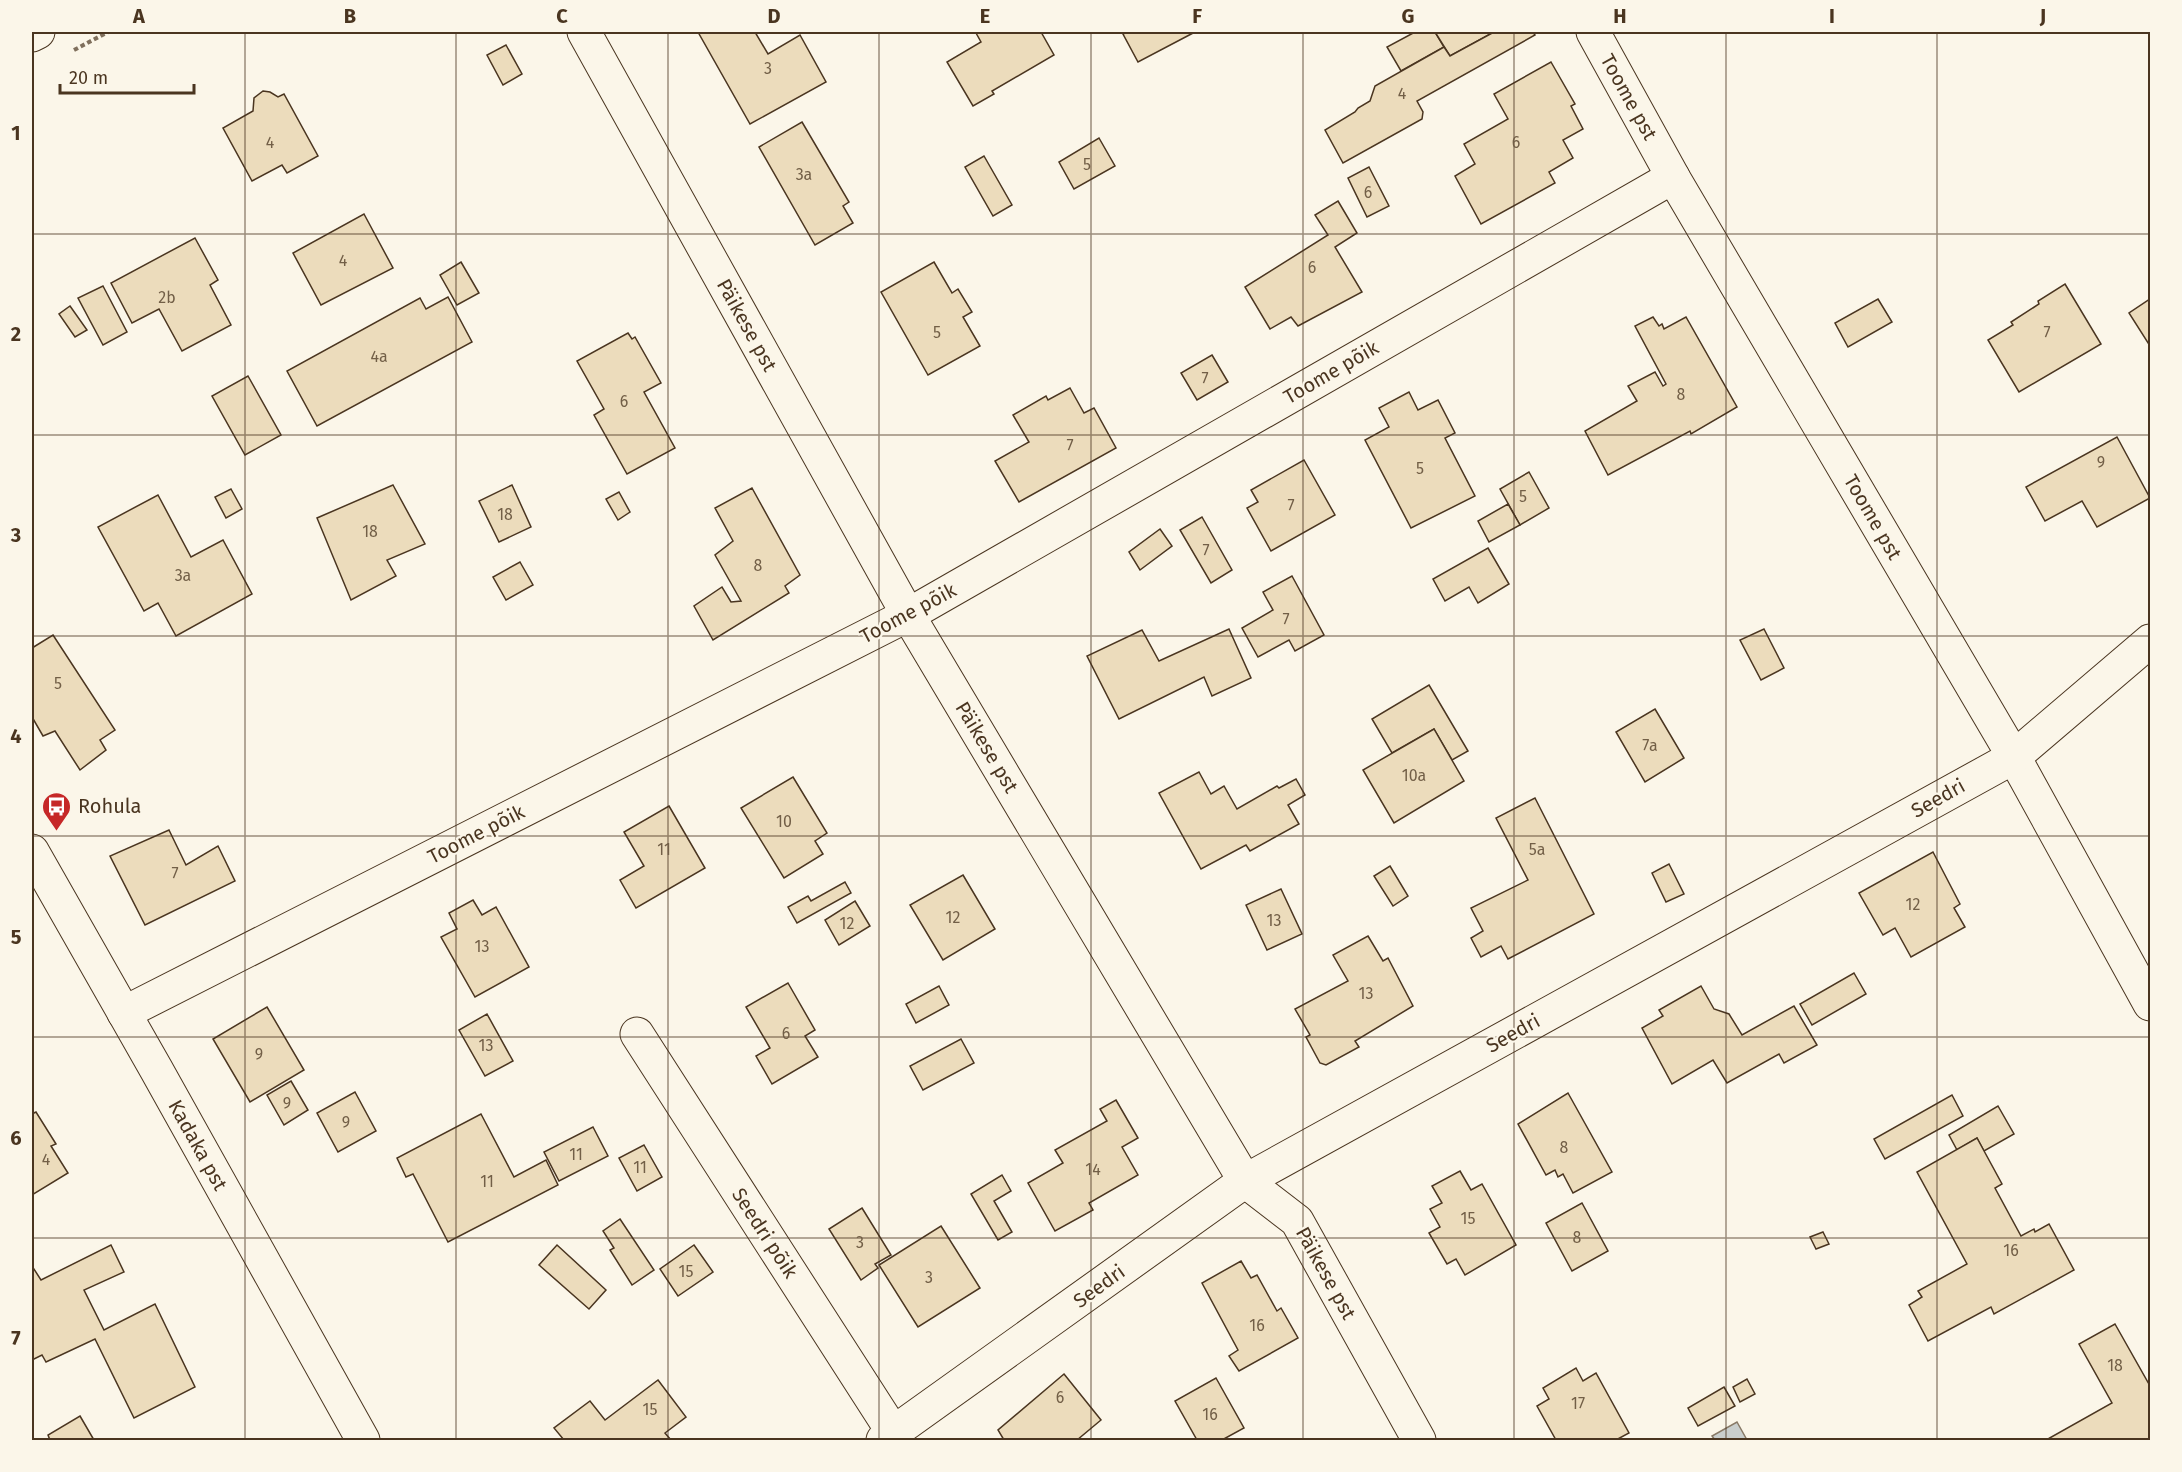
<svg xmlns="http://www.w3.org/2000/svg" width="2182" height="1472" viewBox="0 0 2182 1472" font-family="'Fira Sans',sans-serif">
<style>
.water{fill:#c9cecd;stroke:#887966;stroke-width:1.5}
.building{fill:#ecdcbc;stroke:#4a3520;stroke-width:1.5}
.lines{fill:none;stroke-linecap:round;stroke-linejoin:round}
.minor-casing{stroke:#4a3520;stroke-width:35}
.major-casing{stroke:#4a3520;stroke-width:35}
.path{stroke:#7f6f5c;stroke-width:4;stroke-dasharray:4.5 3;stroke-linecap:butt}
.minor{stroke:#fbf6e9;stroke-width:33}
.major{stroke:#fbf6e9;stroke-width:33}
.grid{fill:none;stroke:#4a3520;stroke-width:1.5;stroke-opacity:0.55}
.labels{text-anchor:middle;stroke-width:4.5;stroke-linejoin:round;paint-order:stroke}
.number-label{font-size:16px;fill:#725f47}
.street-label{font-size:20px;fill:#4a3520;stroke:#fbf6e9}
.poi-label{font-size:20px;fill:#4a3520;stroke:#fbf6e9;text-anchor:start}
.neatline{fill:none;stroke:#4a3520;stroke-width:2}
.grid-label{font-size:20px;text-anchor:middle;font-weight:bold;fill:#4a3520}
</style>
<rect width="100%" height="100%" fill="#fbf6e9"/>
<path class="water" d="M1737 1422 1747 1440H1715L1712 1436Z"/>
<g class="building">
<path d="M698 32H755L768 54 800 35 826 82 750 124Z"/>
<path d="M979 32H1041L1054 55 992 91 994 94 973 106 947 62 981 42 976 33Z"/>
<path d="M1127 32H1195L1138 62 1123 34Z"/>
<path d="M1415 32H1435L1444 47 1401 71 1387 47Z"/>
<path d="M1435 32H1494L1450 56Z"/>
<path d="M1494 32H1533L1535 35 1417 101 1423 112 1422 119 1343 163 1325 130 1355 112 1358 108 1370 101 1375 86 1444 47 1450 56Z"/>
<path d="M506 45 522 74 503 85 487 55Z"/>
<path d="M1551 62 1575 104 1571 106 1583 129 1563 140 1573 158 1549 172 1555 183 1481 224 1455 176 1475 164 1464 144 1508 119 1494 94Z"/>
<path d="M263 91 270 92 278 97 284 94 318 156 287 173 282 165 252 181 223 128 253 111 254 98Z"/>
<path d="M802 122 849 202 843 206 853 223 815 245 759 147Z"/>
<path d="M1099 138 1115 166 1074 189 1059 162Z"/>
<path d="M984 156 1012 205 993 216 965 167Z"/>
<path d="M1369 167 1389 206 1367 217 1348 178Z"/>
<path d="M1338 201 1357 233 1335 247 1362 292 1298 326 1291 317 1270 329 1245 287 1328 235 1315 215Z"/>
<path d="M364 214 393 268 321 305 293 253Z"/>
<path d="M195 238 218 280 210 285 231 325 182 351 159 309 132 323 111 283Z"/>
<path d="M461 262 479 293 457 305 440 275Z"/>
<path d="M934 262 952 293 958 289 972 312 963 317 980 346 928 375 881 292Z"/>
<path d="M2065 284 2101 344 2019 392 1988 340 2013 325 2011 322 2039 304 2038 301Z"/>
<path d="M103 286 127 332 103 345 78 298Z"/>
<path d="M448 297 472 342 317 426 287 371 420 298 426 309Z"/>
<path d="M1878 299 1892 322 1848 347 1835 323Z"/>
<path d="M2150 299V346L2129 313Z"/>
<path d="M70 306 87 330 75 337 59 314Z"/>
<path d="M1653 317 1659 326 1662 324 1664 329 1686 317 1737 407 1691 434 1690 431 1608 475 1585 431 1637 401 1628 386 1655 372 1663 386 1666 384 1635 326Z"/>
<path d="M628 333 632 339 635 337 661 383 644 392 675 448 627 474 594 415 604 409 577 361Z"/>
<path d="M1212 355 1228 382 1197 400 1181 373Z"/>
<path d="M248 376 281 435 245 455 212 396Z"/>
<path d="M1070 388 1084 413 1094 408 1116 448 1019 502 995 461 1029 442 1013 415 1046 396 1048 400Z"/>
<path d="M1409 392 1418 410 1438 400 1455 433 1445 438 1475 496 1411 528 1365 440 1389 427 1379 408Z"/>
<path d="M2117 437 2150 498 2097 527 2082 501 2045 521 2026 487Z"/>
<path d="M1304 460 1335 515 1271 551 1247 508 1258 502 1251 490Z"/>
<path d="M1529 472 1549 508 1520 525 1500 489Z"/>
<path d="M393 485 425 544 387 560 396 576 351 600 317 518Z"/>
<path d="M512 485 531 527 499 542 479 501Z"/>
<path d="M752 488 800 575 785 586 789 593 713 640 694 606 722 587 731 602 741 601 715 555 733 541 715 508Z"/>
<path d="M231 489 242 509 226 518 215 497Z"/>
<path d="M619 492 630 512 618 520 606 499Z"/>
<path d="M158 495 191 557 223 540 252 594 176 636 158 603 144 611 98 527Z"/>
<path d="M1508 504 1520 525 1489 542 1478 521Z"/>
<path d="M1202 517 1232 570 1211 583 1180 530Z"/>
<path d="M1160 529 1172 546 1140 570 1129 552Z"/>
<path d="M1488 548 1509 584 1478 603 1469 587 1445 601 1433 579Z"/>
<path d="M520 562 533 585 506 600 493 577Z"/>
<path d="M1292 576 1324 635 1295 651 1289 640 1258 657 1242 628 1273 610 1263 592Z"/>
<path d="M1229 629 1251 678 1212 696 1204 677 1119 719 1087 656 1142 630 1159 661Z"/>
<path d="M1764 629 1784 668 1761 680 1740 640Z"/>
<path d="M53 635 115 730 100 740 106 750 80 770 55 731 43 736 32 717V648Z"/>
<path d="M1429 685 1468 751 1452 760 1434 729 1392 753 1372 719Z"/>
<path d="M1655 709 1684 758 1645 782 1616 732Z"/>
<path d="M1434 729 1464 781 1394 823 1363 770Z"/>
<path d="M1199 772 1211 794 1224 786 1237 809 1277 786 1279 788 1296 779 1305 795 1288 805 1299 824 1250 851 1246 845 1201 869 1159 793Z"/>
<path d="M793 777 827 833 815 841 823 854 784 878 741 808Z"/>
<path d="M1535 798 1594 914 1508 959 1501 946 1481 957 1471 938 1483 931 1471 908 1528 880 1496 818Z"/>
<path d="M669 806 705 868 636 908 620 880 644 866 624 832Z"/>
<path d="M169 830 186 865 218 846 235 881 145 925 110 856Z"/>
<path d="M1933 852 1960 904 1954 908 1965 927 1911 957 1895 928 1883 935 1859 893Z"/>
<path d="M1669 864 1684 894 1666 902 1652 873Z"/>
<path d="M1390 866 1408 896 1393 906 1374 876Z"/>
<path d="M963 875 995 929 943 960 910 905Z"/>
<path d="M845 882 851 893 797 923 788 907 808 896 811 901Z"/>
<path d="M1281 889 1302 934 1267 950 1246 905Z"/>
<path d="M473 900 482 915 496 907 529 967 475 997 441 937 457 929 449 913Z"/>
<path d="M855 901 870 926 839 945 825 920Z"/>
<path d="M1368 936 1383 961 1388 958 1413 1006 1355 1041 1359 1047 1326 1065 1320 1063 1306 1037 1310 1035 1295 1009 1348 981 1333 955Z"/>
<path d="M1854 973 1866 994 1812 1025 1800 1004Z"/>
<path d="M788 983 815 1030 805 1036 818 1057 772 1084 756 1056 770 1048 746 1007Z"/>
<path d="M939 986 949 1005 916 1023 906 1004Z"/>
<path d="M1701 986 1714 1009 1729 1014 1742 1035 1794 1006 1817 1045 1784 1063 1779 1054 1727 1083 1713 1060 1672 1084 1642 1028 1663 1016 1659 1010Z"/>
<path d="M267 1007 304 1070 250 1102 213 1039Z"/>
<path d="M487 1014 513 1061 485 1076 459 1030Z"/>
<path d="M961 1039 974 1063 923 1090 910 1066Z"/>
<path d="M291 1081 308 1110 284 1125 267 1095Z"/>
<path d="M355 1092 376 1131 338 1152 317 1113Z"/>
<path d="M1568 1093 1612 1172 1573 1193 1563 1174 1558 1177 1555 1170 1546 1175 1518 1124Z"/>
<path d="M1952 1095 1963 1116 1885 1159 1874 1139Z"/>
<path d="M1116 1100 1138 1138 1122 1147 1138 1175 1089 1203 1093 1210 1055 1231 1028 1183 1063 1163 1055 1150 1107 1121 1100 1109Z"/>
<path d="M1998 1106 2014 1134 1984 1151 1977 1138 1957 1150 1949 1135Z"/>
<path d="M32 1110 34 1113 36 1112 56 1144 51 1146 68 1173 32 1195Z"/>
<path d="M481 1114 514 1177 546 1160 558 1185 448 1242 413 1174 406 1177 397 1158Z"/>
<path d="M593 1127 608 1156 559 1181 544 1152Z"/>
<path d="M1977 1138 2002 1184 1995 1188 2021 1236 2034 1229 2035 1232 2049 1224 2074 1270 1994 1314 1991 1307 1928 1341 1909 1305 1922 1297 1918 1291 1967 1264 1917 1172Z"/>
<path d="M644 1145 662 1177 637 1191 619 1158Z"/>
<path d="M1460 1171 1471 1190 1482 1184 1516 1245 1465 1275 1456 1259 1447 1264 1429 1233 1440 1227 1430 1209 1442 1203 1432 1186Z"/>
<path d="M1002 1175 1011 1191 994 1201 1012 1232 998 1240 971 1194Z"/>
<path d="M1582 1203 1608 1251 1572 1271 1546 1223Z"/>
<path d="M862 1208 891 1255 875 1264 878 1268 861 1280 829 1229Z"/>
<path d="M620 1219 654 1270 632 1285 610 1250 614 1248 603 1231Z"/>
<path d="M941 1226 980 1288 918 1327 879 1265Z"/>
<path d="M1823 1232 1829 1244 1816 1249 1810 1237Z"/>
<path d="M111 1245 124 1272 84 1290 104 1330 155 1304 195 1387 134 1418 95 1339 46 1362 42 1355 32 1360V1266L41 1280Z"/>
<path d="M557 1245 606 1290 589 1309 539 1265Z"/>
<path d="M694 1245 713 1272 678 1296 660 1269Z"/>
<path d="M1241 1261 1251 1278 1257 1275 1277 1311 1281 1308 1298 1338 1239 1371 1229 1356 1238 1350 1202 1283Z"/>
<path d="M2115 1324 2150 1386V1440H2046L2112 1403 2079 1344Z"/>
<path d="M1576 1368 1583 1381 1596 1373 1629 1433 1616 1440H1556L1537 1406 1549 1399 1543 1388Z"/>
<path d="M1064 1374 1101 1420 1077 1440H1004L998 1430Z"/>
<path d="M1216 1378 1244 1428 1222 1440H1197L1175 1401Z"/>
<path d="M1747 1379 1755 1394 1740 1402 1733 1387Z"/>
<path d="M658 1380 686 1417 665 1433 671 1440H564L554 1428 590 1401 605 1420Z"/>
<path d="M1724 1387 1735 1406 1698 1426 1688 1408Z"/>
<path d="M80 1416 94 1440H50L48 1435Z"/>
</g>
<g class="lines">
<defs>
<g id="minor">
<path d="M584 32 908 615 1245 1181 1297 1221 1419 1440"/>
<path d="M1593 32 1673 177 2014 757 2150 1004"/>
<path d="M32 35 38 32"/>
<path d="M124 1013 908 615 1673 177"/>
<path d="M637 1034 893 1432"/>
<path d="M883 1440 1245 1181 2014 757 2150 641"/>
</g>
<path id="major" d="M32 851 156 1069 363 1440"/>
</defs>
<use href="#minor" class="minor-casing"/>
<use href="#major" class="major-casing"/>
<path class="path" d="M74 50 108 32"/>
<use href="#minor" class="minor"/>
<use href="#major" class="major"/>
</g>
<path class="grid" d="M245 32V1440M456 32V1440M668 32V1440M879 32V1440M1091 32V1440M1303 32V1440M1514 32V1440M1726 32V1440M1937 32V1440M32 234H2150M32 435H2150M32 636H2150M32 836H2150M32 1037H2150M32 1238H2150"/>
<defs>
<symbol id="bus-pin" viewBox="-11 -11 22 30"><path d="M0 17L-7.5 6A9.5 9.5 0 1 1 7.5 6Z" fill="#c62828" stroke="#fbf6e9"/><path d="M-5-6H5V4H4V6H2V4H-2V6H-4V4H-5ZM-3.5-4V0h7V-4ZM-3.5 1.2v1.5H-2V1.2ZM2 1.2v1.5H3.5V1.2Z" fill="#fff"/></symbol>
</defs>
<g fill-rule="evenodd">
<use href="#bus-pin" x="40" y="790" width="33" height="45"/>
</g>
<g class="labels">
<g class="number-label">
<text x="768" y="74">3</text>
<text x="1402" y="99">4</text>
<text x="270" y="148">4</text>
<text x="1516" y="148">6</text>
<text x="1087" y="170">5</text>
<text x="804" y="180">3a</text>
<text x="1368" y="198">6</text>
<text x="343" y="266">4</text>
<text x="1312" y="273">6</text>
<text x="167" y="303">2b</text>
<text x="937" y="338">5</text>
<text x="2047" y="338">7</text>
<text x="379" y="362">4a</text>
<text x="1205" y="384">7</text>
<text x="1681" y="400">8</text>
<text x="624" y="407">6</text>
<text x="1070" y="451">7</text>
<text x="2101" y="468">9</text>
<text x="1420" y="474">5</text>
<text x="1523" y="502">5</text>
<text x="1291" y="511">7</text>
<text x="505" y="520">18</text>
<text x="370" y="537">18</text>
<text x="1206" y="556">7</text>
<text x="758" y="571">8</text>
<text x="183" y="581">3a</text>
<text x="1286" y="625">7</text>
<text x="58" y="689">5</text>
<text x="1650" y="751">7a</text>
<text x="1414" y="781">10a</text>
<text x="784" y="827">10</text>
<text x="664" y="855">11</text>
<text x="1537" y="855">5a</text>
<text x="175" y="879">7</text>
<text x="1913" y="910">12</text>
<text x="953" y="923">12</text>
<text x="1274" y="926">13</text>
<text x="847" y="929">12</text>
<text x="482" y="952">13</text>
<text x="1366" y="999">13</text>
<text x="786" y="1039">6</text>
<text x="486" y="1051">13</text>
<text x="259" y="1060">9</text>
<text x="287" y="1109">9</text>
<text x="346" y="1128">9</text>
<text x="1564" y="1153">8</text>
<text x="576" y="1160">11</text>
<text x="46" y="1165">4</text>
<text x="640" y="1173">11</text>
<text x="1093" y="1175">14</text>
<text x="487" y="1187">11</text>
<text x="1468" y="1224">15</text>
<text x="1577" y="1243">8</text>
<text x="860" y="1248">3</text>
<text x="2011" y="1256">16</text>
<text x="686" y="1277">15</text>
<text x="929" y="1283">3</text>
<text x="1257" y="1331">16</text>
<text x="2115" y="1371">18</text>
<text x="1060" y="1403">6</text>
<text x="1578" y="1409">17</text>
<text x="650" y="1415">15</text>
<text x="1210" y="1420">16</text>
</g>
<g class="street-label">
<text transform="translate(1629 97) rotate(61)" y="7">Toome pst</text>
<text transform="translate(747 325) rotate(61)" y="7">Päikese pst</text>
<text transform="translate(1331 372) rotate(-30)" y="7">Toome põik</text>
<text transform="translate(1873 517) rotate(60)" y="7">Toome pst</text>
<text transform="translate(908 613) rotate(-28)" y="7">Toome põik</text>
<text transform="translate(987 747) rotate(59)" y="7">Päikese pst</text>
<text transform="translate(1938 798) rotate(-29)" y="7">Seedri</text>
<text transform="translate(476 834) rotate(-27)" y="7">Toome põik</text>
<text transform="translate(1513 1033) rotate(-29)" y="7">Seedri</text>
<text transform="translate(198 1145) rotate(61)" y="7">Kadaka pst</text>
<text transform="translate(765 1233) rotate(57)" y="7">Seedri põik</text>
<text transform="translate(1326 1273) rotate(61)" y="7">Päikese pst</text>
<text transform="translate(1099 1286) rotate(-36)" y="7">Seedri</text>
</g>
<g class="poi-label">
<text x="78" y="813">Rohula</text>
</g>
</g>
<rect width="2182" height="1472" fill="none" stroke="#fbf6e9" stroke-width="66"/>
<path d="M60 84v9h134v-9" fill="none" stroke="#4a3520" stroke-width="3"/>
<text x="69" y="84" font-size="18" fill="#4a3520" stroke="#fbf6e9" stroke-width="4.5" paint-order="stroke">20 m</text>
<rect x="33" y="33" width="2116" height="1406" class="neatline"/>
<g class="grid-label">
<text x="139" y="23">A</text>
<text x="350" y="23">B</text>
<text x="562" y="23">C</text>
<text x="774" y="23">D</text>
<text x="985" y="23">E</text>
<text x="1197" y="23">F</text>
<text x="1408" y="23">G</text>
<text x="1620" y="23">H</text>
<text x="1832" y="23">I</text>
<text x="2043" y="23">J</text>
<text x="16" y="140">1</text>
<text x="16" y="341">2</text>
<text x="16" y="542">3</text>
<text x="16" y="743">4</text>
<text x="16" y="944">5</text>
<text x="16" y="1145">6</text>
<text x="16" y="1345">7</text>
</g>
</svg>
